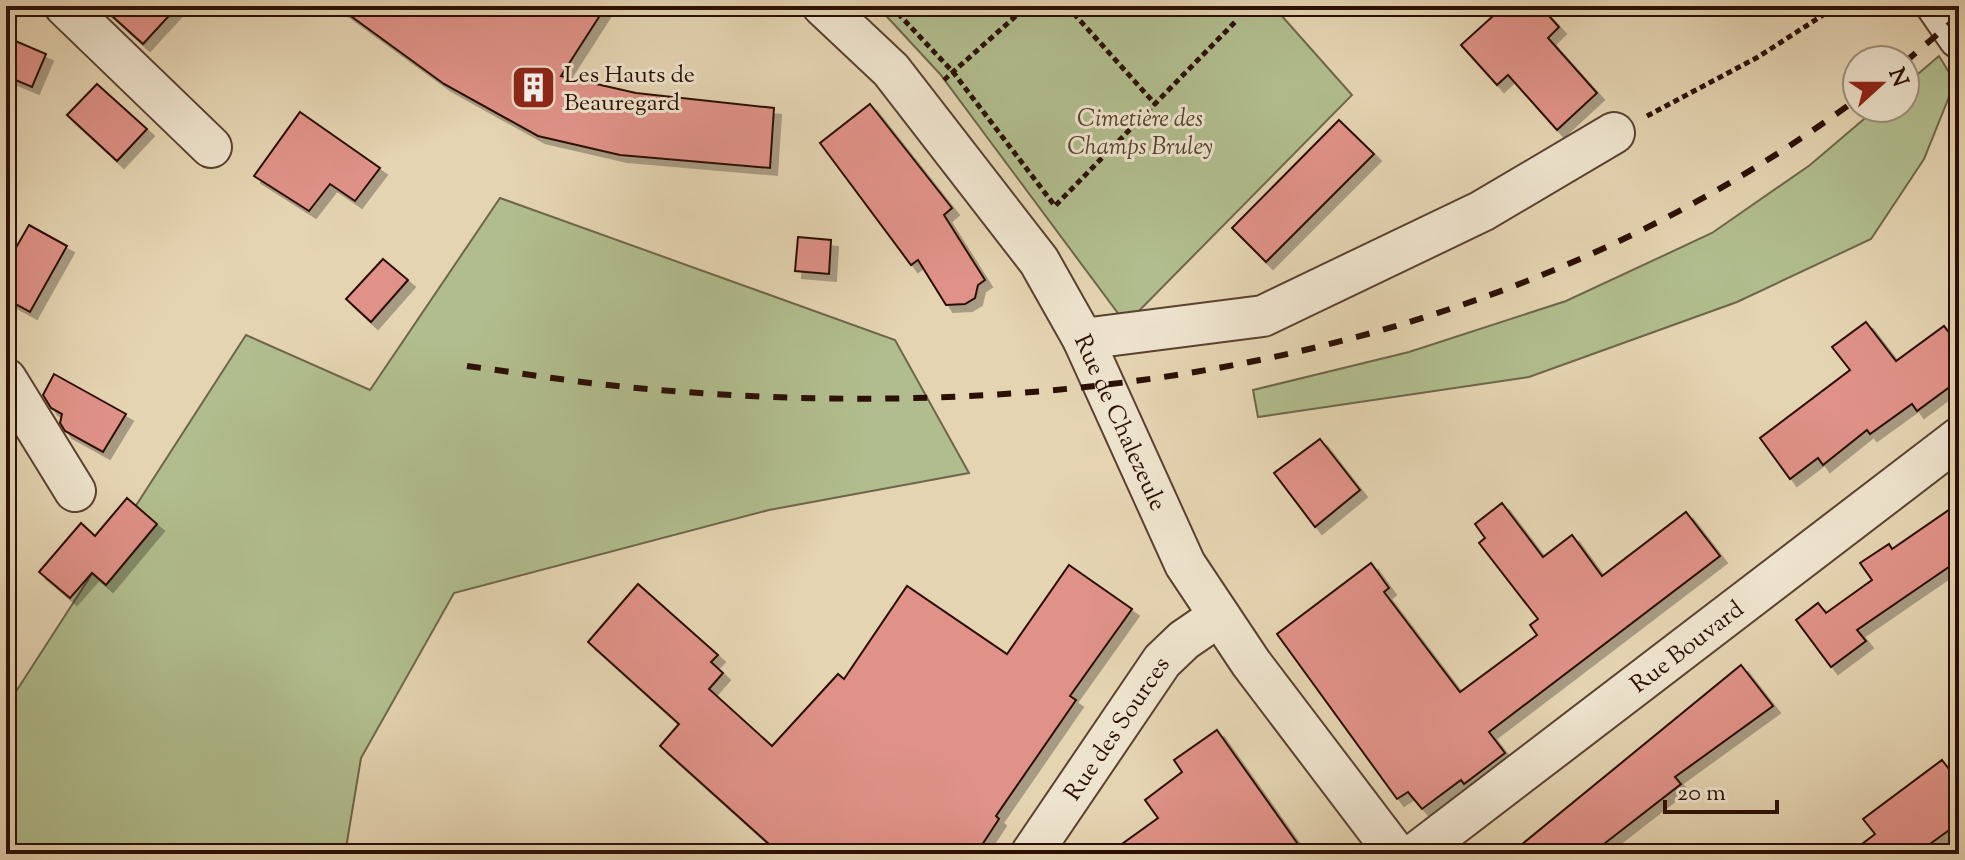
<svg xmlns="http://www.w3.org/2000/svg" width="1965" height="860" viewBox="0 0 1965 860" font-family="'Sorts Mill Goudy',serif">
<style>
.green{fill:#b1bd8e;stroke:#6e664a;stroke-width:2}
.building{fill:#e09288;stroke:#2c1005;stroke-width:2;filter:url(#shadow)}
.lines{fill:none;stroke-linecap:round;stroke-linejoin:round}
.minor-casing{stroke:#5a4130;stroke-width:44}
.path{stroke:#2c1005;stroke-width:5;stroke-dasharray:6 4;stroke-linecap:butt}
.minor{stroke:#eee3cd;stroke-width:40}
.rail{stroke:#2c1005;stroke-width:6;stroke-dasharray:14 14;stroke-linecap:butt}
.labels{text-anchor:middle;stroke-width:6;stroke-linejoin:round;paint-order:stroke}
.poi-label{font-size:24px;fill:#2c1005;stroke:#eee3cd;text-anchor:start}
.park-label{font-size:24px;font-style:italic;fill:#54442e;stroke:#eee3cd}
.street-label{font-size:24px;fill:#2c1005;stroke:#eee3cd}
</style>
<defs>
<filter id="shadow"><feDropShadow dx="7" dy="7" stdDeviation="0" flood-color="#0004"/></filter>
</defs>
<rect width="100%" height="100%" fill="#e5d4b2"/>
<filter id="stains"><feTurbulence type="fractalNoise" baseFrequency=".0025" numOctaves="4"/><feColorMatrix values="0 0 0 0 .2 0 0 0 0 .09 0 0 0 0 .02 0 0 0 .5 -.17"/></filter>
<radialGradient id="worn" r=".72"><stop offset=".6" stop-color="#630" stop-opacity="0"/><stop offset="1" stop-color="#630" stop-opacity=".3"/></radialGradient>
<g class="green">
<path d="M877 6H1273L1352 95 1126 324 940 74Z"/>
<path d="M1939 56 1955 82 1924 159 1871 239 1737 302 1529 377 1258 417 1253 390 1409 352 1566 301 1712 233 1810 165 1877 108H1905V85Z"/>
<path d="M500 198 895 340 969 473 769 510 454 593 361 758 345 854H6V707L246 335 370 390Z"/>
</g>
<g class="building">
<path d="M101 6H178L143 44Z"/>
<path d="M337 6H606L561 76 636 93 774 108 770 168 620 155 538 136 444 84Z"/>
<path d="M1504 6H1540L1559 27 1548 38 1597 93 1557 130 1508 75 1497 85 1461 45Z"/>
<path d="M6 37 46 54 32 87 6 76Z"/>
<path d="M97 84 147 129 117 161 67 115Z"/>
<path d="M870 104 952 208 944 215 985 280 978 285 975 298 965 304 946 305 918 260 911 265 820 143Z"/>
<path d="M300 112 380 168 355 201 330 184 309 211 254 176Z"/>
<path d="M1339 120 1374 154 1266 262 1232 228Z"/>
<path d="M29 225 67 246 30 312 6 299V265Z"/>
<path d="M798 237 831 240 829 274 795 271Z"/>
<path d="M383 259 408 280 371 322 346 299Z"/>
<path d="M1866 322 1896 361 1944 326 1959 346V380L1917 411 1912 404 1870 434 1867 430 1823 465 1818 458 1790 479 1760 438 1850 370 1832 347Z"/>
<path d="M54 374 126 414 103 452 65 431 60 423 62 414 51 408 43 395Z"/>
<path d="M1320 439 1360 490 1315 527 1274 473Z"/>
<path d="M127 498 157 524 106 585 92 573 70 598 39 572 81 523 95 536Z"/>
<path d="M1502 503 1543 557 1572 535 1602 576 1686 512 1720 556 1489 732 1505 753 1464 784 1461 780 1422 809 1408 792 1397 799 1277 634 1371 563 1389 588 1384 592 1460 692 1537 635 1530 625 1538 619 1479 543 1485 538 1475 524Z"/>
<path d="M1959 503V560L1857 630 1866 641 1831 667 1796 620 1818 603 1826 613 1872 580 1860 563 1889 544 1892 549Z"/>
<path d="M1069 565 1132 609 1070 696 1076 700 996 816 999 819 976 854H780L660 746 679 724 588 642 638 584 718 655 711 662 723 673 709 689 772 746 838 674 844 679 907 586 1007 654Z"/>
<path d="M1741 665 1773 706 1675 777 1681 784 1591 854H1510Z"/>
<path d="M1217 730 1305 854H1108L1158 818 1145 800 1182 772 1174 760Z"/>
<path d="M1942 760 1959 782V823L1916 854H1849L1875 834 1863 819Z"/>
</g>
<g class="lines">
<defs>
<g id="minor">
<path d="M65 6 211 147"/>
<path id="s1" d="M823 6 891 70 1039 261 1083 339 1185 564 1251 663 1396 854"/>
<path d="M1937 6 1959 38"/>
<path d="M1083 339 1263 316 1482 211 1614 133"/>
<path d="M6 379 75 491"/>
<path id="s2" d="M1031 854 1162 661 1184 640 1219 616"/>
<path id="s3" d="M1415 854 1959 438"/>
</g>
</defs>
<use href="#minor" class="minor-casing"/>
<g class="path">
<path d="M891 6 953 72 1055 206 1236 21"/>
<path d="M1067 6 1156 105"/>
<path d="M944 80 1027 6"/>
<path d="M1647 116 1758 57 1837 6"/>
</g>
<use href="#minor" class="minor"/>
<g class="rail">
<path d="M1905 62 1959 16"/>
<path d="M467 366C527 374 587 384 648 389 1075 427 1506 358 1857 99"/>
</g>
</g>
<defs>
<symbol id="building-square" viewBox="-11 -11 22 22"><rect x="-9" y="-9" width="18" height="18" rx="4" fill="#8f2418" stroke="#eee3cd"/><path d="M-4-6H4V6H1V3H-1V6H-4ZM-2.5-4.3h1.7v1.8h-1.7ZM.8-4.3h1.7v1.8H.8ZM-2.5-1h1.7V.8h-1.7ZM.8-1h1.7V.8H.8Z" fill="#fff"/></symbol>
</defs>
<g fill-rule="evenodd">
<use href="#building-square" x="508" y="62" width="51" height="51"/>
</g>
<g class="labels">
<g class="poi-label">
<text x="564" y="82">Les Hauts de<tspan x="564" dy="28">Beauregard</tspan></text>
</g>
<g class="park-label">
<text x="1140" y="126">Cimetière des<tspan x="1140" dy="28">Champs Bruley</tspan></text>
</g>
<g class="street-label">
<text dy="8" stroke="none"><textPath href="#s1" startOffset="516">Rue de Chalezeule</textPath></text>
<text dy="8" stroke="none"><textPath href="#s3" startOffset="342">Rue Bouvard</textPath></text>
<text dy="8" stroke="none"><textPath href="#s2" startOffset="152">Rue des Sources</textPath></text>
</g>
</g>
<rect width="1965" height="860" fill="none" stroke="#e5d4b2" stroke-width="32"/>
<rect x="8" y="8" width="1949" height="844" fill="none" stroke="#2c1005" stroke-width="4"/>
<rect x="16" y="16" width="1933" height="828" fill="none" stroke="#2c1005" stroke-width="2"/>
<g transform="translate(1881 84) rotate(69)"><circle r="38" fill="#eee3cd" stroke="#a08f7d" stroke-width="2"/>
<path d="M0-6L14 30L0 20L-14 30Z" fill="#8f2418"/>
<text y="-12" font-size="22" font-weight="bold" text-anchor="middle" fill="#2c1005">N</text>
</g>
<path d="M1665 800v12h112v-12" fill="none" stroke="#2c1005" stroke-width="4"/>
<text x="1677" y="800" font-size="24" fill="#2c1005" stroke="#eee3cd" stroke-width="6" paint-order="stroke">20 m</text>
<rect width="100%" height="100%" filter="url(#stains)"/>
<rect width="100%" height="100%" fill="url(#worn)"/>
</svg>
